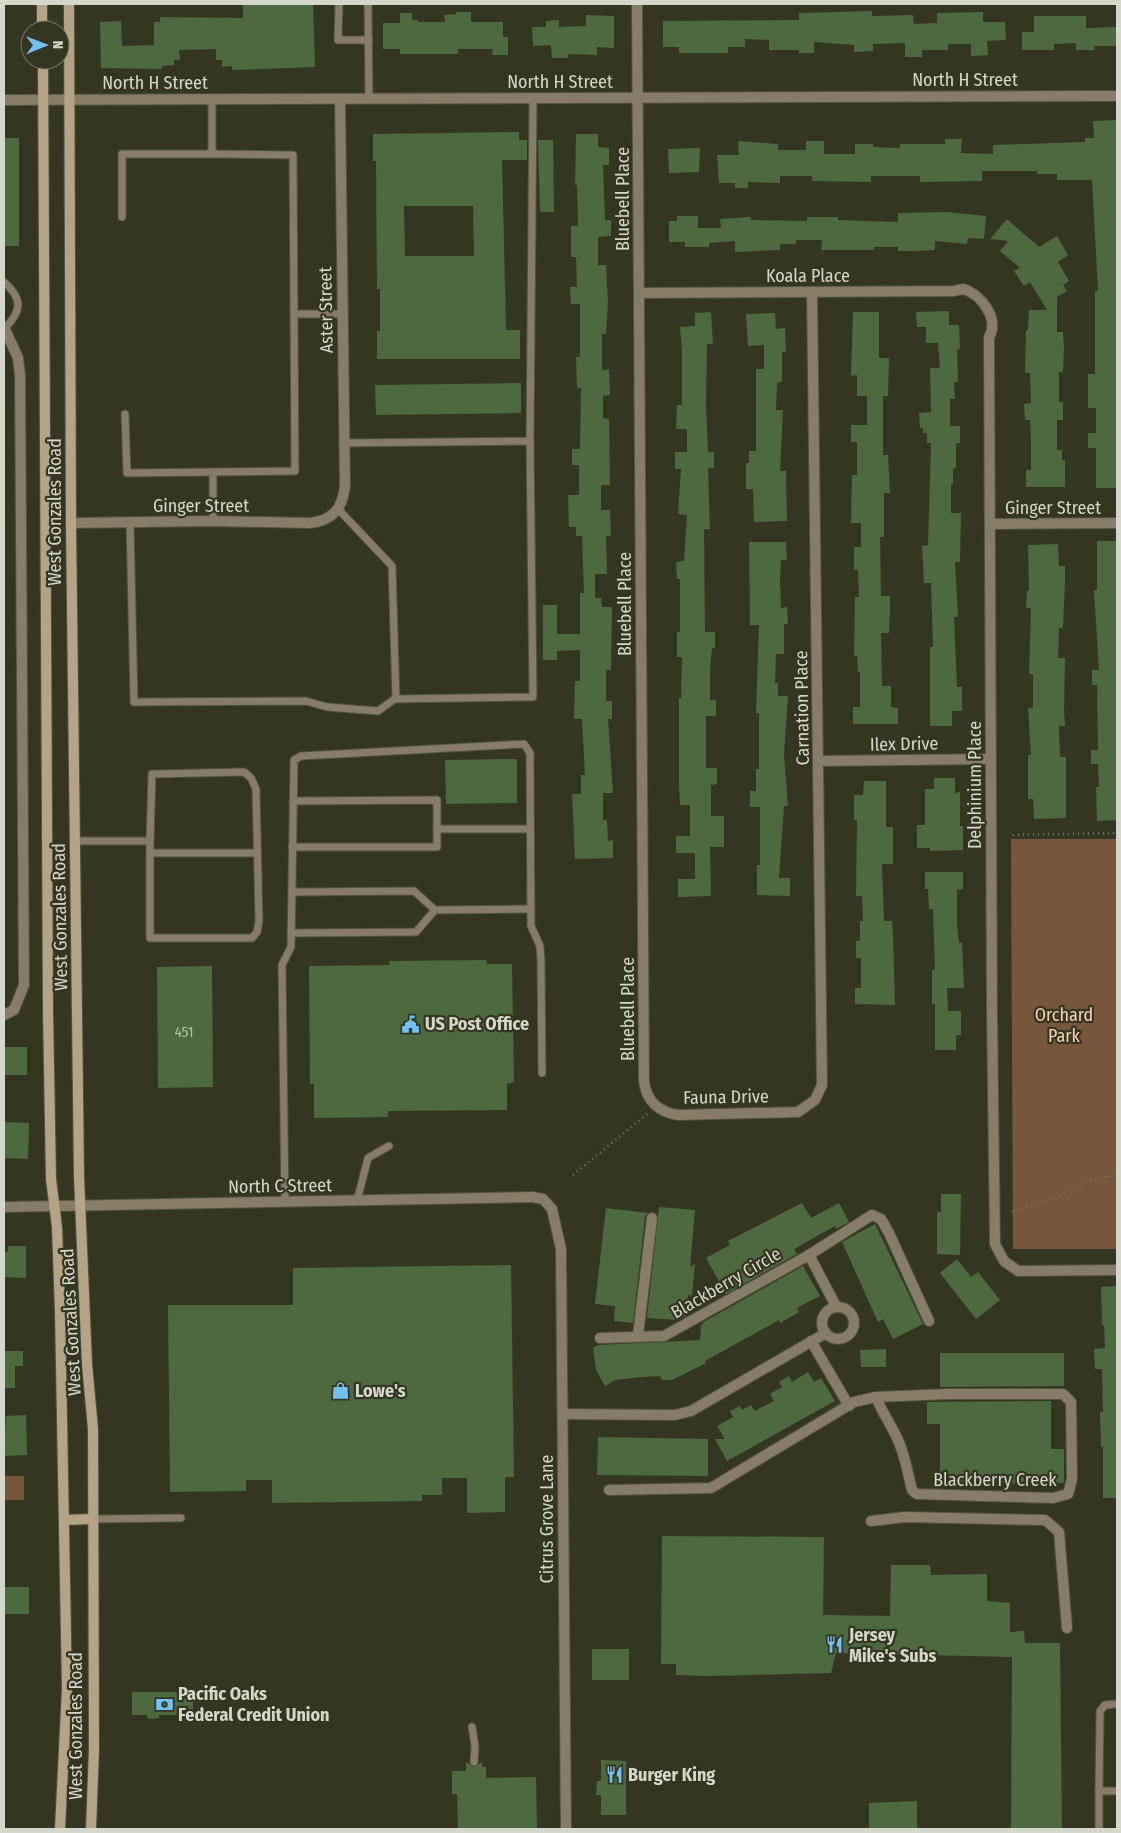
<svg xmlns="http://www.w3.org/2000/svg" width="1121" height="1833" viewBox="0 0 1121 1833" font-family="'Fira Sans Condensed',sans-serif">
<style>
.green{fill:#77563b}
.building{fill:#4d6940;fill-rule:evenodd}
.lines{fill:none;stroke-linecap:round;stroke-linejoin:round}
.service-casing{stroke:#525340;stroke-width:9}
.minor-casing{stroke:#525340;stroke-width:12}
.tertiary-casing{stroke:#525340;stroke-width:12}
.secondary-casing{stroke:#525340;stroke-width:12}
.path{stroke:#747564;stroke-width:2.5;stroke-dasharray:1 4;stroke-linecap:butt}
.service{stroke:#867c68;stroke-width:7}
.minor{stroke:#867c68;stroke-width:10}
.tertiary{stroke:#867c68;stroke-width:10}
.secondary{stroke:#b4a485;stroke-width:10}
.labels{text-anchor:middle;stroke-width:4.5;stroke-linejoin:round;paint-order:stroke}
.number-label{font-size:15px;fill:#b4bca8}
.street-label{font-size:18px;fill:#d6d7cb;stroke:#353622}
.park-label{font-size:18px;fill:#f8d1b3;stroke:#353622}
.poi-label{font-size:18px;font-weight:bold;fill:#d6d7cb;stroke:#353622;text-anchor:start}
</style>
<rect width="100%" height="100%" fill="#353622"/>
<g class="green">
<path d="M1011 839H1117V1249H1013Z"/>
<rect x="4" y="1476" width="20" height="24"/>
</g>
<g class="building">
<path d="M243 4H313L315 67 232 70V66L222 67V60H216V49L179 50 180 60H174V65L162 66V69L101 68 100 22 121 21 122 46 154 45V22H160V17L243 18Z"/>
<path d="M872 11V16L913 15 914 24 937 23V13L983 12V22H1005L1006 40 987 41 988 55 971 56V44H948V50H922V57H905V43L873 44V51L854 52V45L814 42V53H799V50H769V40L745 39V47H728V53H679V47H663V21L799 20V13Z"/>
<path d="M456 12H471V22H503V37H508V55H492L493 49H458V54H400V49H383V23H400V13H412V20H418V22H445L444 15 456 14Z"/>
<path d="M586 15 614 16V48L597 47V55L568 54V58H552L551 45 533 46 532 27H546V21L559 20V27L586 26Z"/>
<path d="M1034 16H1086V28L1117 27V46H1094L1095 50H1076V43L1054 44V50H1022V32H1034Z"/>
<path d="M1117 120 1116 488H1096V448H1088V433H1096V408H1088V374H1095V291H1098L1092 180H1057V174H1037V171H982V181L920 182V176H871V182L812 181V176H780V183L748 182V188H735V183H719L717 155H739L738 141 778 144V150H806V141H824V154H855V144H873V147L900 148V144H945V139H962L961 153 993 154V145L1085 142V138H1094L1093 121Z"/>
<path d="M519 132V140H527V160H502L506 330H520V359H377V331H380V289H377L376 161H373V134ZM404 206H473L474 256H405Z"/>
<path d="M576 134H598V147L609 148V165H603L605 220H611V236L598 237V265H606L608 303 606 334H602V370L609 369 610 395 603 396V418L609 419 610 485H601V510H610L611 536H606L607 574H595V598H601L602 607H612L611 670H606V701H612V719H608L613 793H603V820H607L608 841 613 840V858L575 859 572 794H581V775H585L582 719H574L575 681H580V650L557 651V660H543V605H557V634H580V593H584L582 536H576V527H569L568 495H579V465H572V449H580L581 388H577L576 357H580V304H571L570 287H577L576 257H571V226H578L577 185H575Z"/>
<rect x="4" y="138" width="15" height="108"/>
<path d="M538 140H553L554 212H540Z"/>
<path d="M700 148 699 172 669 173 668 149Z"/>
<path d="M946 212 986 216 984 239 968 238 967 244 935 241V250L916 251H898V247H874V250H821L822 240H796V244H780V250L735 252V241L709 243V247H685V242H669V221H677V216H698V228H721L720 219 751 217V220L807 221V217H838V220L898 222V213Z"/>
<path d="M1007 219 1039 247 1057 236 1068 255 1058 262 1069 281 1063 285 1067 291 1057 297V332H1063L1064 349 1063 372H1059V402H1063V420H1057V450H1062V460H1065V487H1026V470H1031V440L1030 420H1025L1024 404 1031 403 1030 373H1025L1026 330H1028L1029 310H1047L1030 282 1024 286 1014 271 1020 268 1000 251 1008 241 990 239Z"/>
<path d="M949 311V325H959L960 349 957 350 958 382H954L955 399H950V426H960V443H956V468L953 469V484H951V513H961L960 562H955L958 617H954L957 687H962V711H952V726H930V647H933L931 583H924L922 546 928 545 931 443H927V433H923V428H920L919 413 931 412 930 368H940L938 343H926V327H917L916 312Z"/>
<path d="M711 312 713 344H707L706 405 708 452H714V468H708L710 529H704L705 632H715V648H712L710 669V700H716V716H706V768H717V784L711 785V816H724V847H710L711 896 678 897V879H695V853H676V836H690V805H680L679 786V698H681L682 657H677V632H680V579H677L676 562 684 561 687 515 678 514 681 469H675V452H687V429H676L677 405H682V351L680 327 695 326V313Z"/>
<path d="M853 312H879V358H889L888 396H883V455H888L890 493H884V537H880L881 596H890V610L889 633H881L882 686H891V707L898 708V724H853V707H860V672H858L857 656H854L855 597H859L858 570H854V547H861V523H851L852 475H857V442H851V425H867V396H857V375L851 376Z"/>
<path d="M775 313 776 329 785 328 786 352H782V382L777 383 776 410H783L780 471H786L787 521 754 522 753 489H746V463H749V451H756V369H764V345L748 346 746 314Z"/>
<path d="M521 383V413L376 415 375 385Z"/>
<path d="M1097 541H1117V820L1097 821 1096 787H1099L1098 764H1091V750H1098L1097 685H1092V670H1099L1094 591 1097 590Z"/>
<path d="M749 542H786L787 560H781L780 580 781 608 787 607 788 624H784V654H776L775 683H778V696H788L784 755 788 806H784L779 878H790V896L757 895V865H760V807H750V791H756V769H759V713H756L759 625H750Z"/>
<path d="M1058 544 1059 566H1065V582L1063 628H1059L1058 658H1065L1064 709 1065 726H1059L1060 757H1066V818L1034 819 1033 799H1028V755H1031L1028 708H1033V674H1029L1031 608H1026L1027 591H1029L1028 545Z"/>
<path d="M517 759V803L446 804 445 760Z"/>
<path d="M934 778H955V793L960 792V826H963V850L930 851V848H917V825H925V789H934Z"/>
<path d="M864 781H886V827H893V864H882L884 921H892L893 935 895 1005 855 1004V988H861V958H856V941H860V921H863L862 896H856L857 820H854V795H863Z"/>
<path d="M925 872H963V889L957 890V924L959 943H962L964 988H947L948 1011H961V1035H956V1050H935V1004H932V970H935L933 909H929L928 889H925Z"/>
<path d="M486 960 487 964H512L514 1082 507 1084V1110L388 1111V1117L314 1118V1084H310L309 966 390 965 389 961Z"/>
<path d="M212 966 213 1087 158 1088 157 967Z"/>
<rect x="4" y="1047" width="23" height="28"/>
<path d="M4 1122 29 1123 28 1159 4 1158Z"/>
<path d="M941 1194H961L960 1255 937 1254V1212H941Z"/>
<path d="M802 1203 811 1218 839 1203 849 1222 836 1229 835 1226 794 1249 797 1254 726 1294 706 1258 730 1245 728 1241Z"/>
<path d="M659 1207 695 1210 690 1267 695 1264 692 1296 688 1295 687 1315 678 1320 647 1318Z"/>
<path d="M606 1208 648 1213 645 1217 633 1323 614 1321 615 1306 595 1304Z"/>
<path d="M875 1224 923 1324 893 1339 883 1319 878 1322 842 1242Z"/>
<path d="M8 1246H26V1278L4 1277V1252H8Z"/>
<path d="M957 1259 971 1277 978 1272 1000 1300 976 1319 940 1273Z"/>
<path d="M511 1265 514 1477H505V1512L467 1513V1478H442V1495H422V1501L272 1503V1480H246V1491L170 1492 168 1305H293V1268Z"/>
<path d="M803 1266 820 1296 797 1308 799 1312 780 1323 779 1320 705 1361 706 1363 672 1380H662L660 1376 641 1377 615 1380 605 1386 596 1370 593 1348 598 1345 700 1340 701 1325 704 1323H702Z"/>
<path d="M1117 1286V1498H1103V1447H1101L1100 1412H1103L1102 1369H1095L1094 1349 1105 1348 1104 1325H1102L1101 1287Z"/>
<path d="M886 1349V1367H861L860 1350Z"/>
<path d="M4 1351H23V1366H15V1388H4Z"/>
<path d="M940 1353H1064V1386L940 1387Z"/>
<path d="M808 1372 814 1382 821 1378 835 1401 727 1461 715 1439H725L717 1426 733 1417 730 1411 740 1406 742 1410 751 1405 755 1411 774 1401 770 1394 782 1387 779 1382 789 1376 792 1382Z"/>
<path d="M1051 1401V1449H1064V1483L940 1484V1424H927V1402Z"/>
<path d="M26 1415 27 1455 4 1456 6 1416Z"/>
<path d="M598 1437 708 1439V1476L597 1475Z"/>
<path d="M662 1536 824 1537 823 1615 890 1616 891 1565H930L931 1575 987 1574V1601L1010 1603V1632L1024 1631 1025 1643H1060L1062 1829H1011L1012 1657 836 1653 831 1673 708 1676 676 1675V1664H661Z"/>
<rect x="4" y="1587" width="25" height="27"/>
<rect x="592" y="1649" width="37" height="31"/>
<path d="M132 1692H193V1715H159V1718L148 1719 147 1715H132Z"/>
<path d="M601 1760 626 1761V1815H601V1795H596L597 1781H601Z"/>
<path d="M466 1762 474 1767 482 1762V1767H486V1778L536 1777 537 1829H458L457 1794H452V1771H466Z"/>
<path d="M917 1801V1829H869V1803Z"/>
</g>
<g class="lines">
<defs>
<g id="service">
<path d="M339 4 338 40H369"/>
<path d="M368 4 369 99"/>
<path d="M122 217V154H212V99"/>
<path d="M4 282C23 299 22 311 5 328"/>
<path d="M294 314H342"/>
<path d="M125 414 127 473 295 471 293 155 212 154"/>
<path d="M343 443 530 441 533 99"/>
<path d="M213 472V521"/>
<path d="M339 510 392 566 396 699 533 697 530 441"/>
<path d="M130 522 134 702 306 701 327 707 378 711 396 698"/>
<path d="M437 829H530"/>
<path d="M75 841H150L152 774 244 772 251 778 256 789 259 921 257 932 252 938H150V841"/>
<path d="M292 847H437V800L293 801"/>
<path d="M150 853H257"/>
<path d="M292 892 414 891 435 910 531 909"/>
<path d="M291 933 416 932 435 910"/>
<path d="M357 1201 368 1158 389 1146"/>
<path d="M285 1202 282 965 291 947 294 760 301 756 524 744 530 753 531 926 540 946 541 961 542 1073"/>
<path d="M92 1519 181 1518"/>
<path d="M472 1727 475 1746 474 1762"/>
<path d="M1099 1791 1100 1711 1105 1705 1117 1704"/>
<path d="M1099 1829V1791H1117"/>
</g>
<g id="minor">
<path d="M637 4 644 1081C646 1100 658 1112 678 1115L798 1112 815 1100 822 1085 812 292"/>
<path d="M640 293 954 291 963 289C981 294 1000 319 989 337L992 1013 995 1244 1004 1261 1018 1271 1117 1270"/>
<path d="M4 327 18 358 20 375 24 985 14 1010 4 1015"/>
<path d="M71 523 213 521 309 523C333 521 343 508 345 485L340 99"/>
<path d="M990 524 1117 523"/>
<path d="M818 761 991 759"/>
<path d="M552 1209 561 1249 566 1829"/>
<path d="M809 1255 836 1306"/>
<circle cx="838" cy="1323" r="16"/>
<path d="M638 1335 652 1218"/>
<path d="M600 1338 664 1336 809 1255 872 1215 881 1219 889 1233 929 1321"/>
<path d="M811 1341 849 1406"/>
<path d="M948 1394H1063L1071 1402 1072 1479 1068 1494 1053 1498 917 1494 912 1490C907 1470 904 1450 894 1432 888 1420 881 1410 876 1397Z"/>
<path d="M563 1414 675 1415 691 1411 826 1333"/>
<path d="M609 1490 711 1488 854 1402 876 1397"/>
<path d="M871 1521 905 1517 1045 1520 1059 1532 1067 1628"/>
</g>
<g id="tertiary">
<path d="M4 100 1117 96"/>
<path d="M4 1207 532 1197 543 1199 552 1209"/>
</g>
<g id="secondary">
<path d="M42 4V30"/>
<path d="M69 4 71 523 79 1177 87 1364 93 1429 94 1749 91 1829"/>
<path d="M43 60 48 1011 51 1179 57 1227 60 1311 67 1689 60 1829"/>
<path d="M64 1520 92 1519"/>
</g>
</defs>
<use href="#service" class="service-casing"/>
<use href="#minor" class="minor-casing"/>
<use href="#tertiary" class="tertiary-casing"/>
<use href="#secondary" class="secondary-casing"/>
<g class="path">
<path d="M1013 835 1117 833"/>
<path d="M573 1175 647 1114"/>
<path d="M1012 1212 1063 1195 1089 1180 1117 1175"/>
</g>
<use href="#service" class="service"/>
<use href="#minor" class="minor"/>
<use href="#tertiary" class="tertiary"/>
<use href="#secondary" class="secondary"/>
</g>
<defs>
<symbol id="civic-bare" viewBox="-9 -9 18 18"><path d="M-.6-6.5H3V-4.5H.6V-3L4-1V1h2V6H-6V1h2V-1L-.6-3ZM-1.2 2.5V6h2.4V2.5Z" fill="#72c1f5" stroke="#353622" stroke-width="2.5" paint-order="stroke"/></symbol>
<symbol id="shop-bare" viewBox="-9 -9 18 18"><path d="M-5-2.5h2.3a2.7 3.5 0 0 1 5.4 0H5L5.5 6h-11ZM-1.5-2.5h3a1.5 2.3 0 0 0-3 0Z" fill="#72c1f5" stroke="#353622" stroke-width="2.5" paint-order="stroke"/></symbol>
<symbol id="restaurant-bare" viewBox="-9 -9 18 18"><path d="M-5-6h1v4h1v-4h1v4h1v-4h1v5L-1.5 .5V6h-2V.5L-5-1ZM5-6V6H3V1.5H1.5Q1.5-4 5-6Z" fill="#72c1f5" stroke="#353622" stroke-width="2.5" paint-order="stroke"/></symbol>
<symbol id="bank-bare" viewBox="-9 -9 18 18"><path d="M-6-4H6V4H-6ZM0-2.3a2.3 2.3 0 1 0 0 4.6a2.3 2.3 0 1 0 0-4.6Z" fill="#72c1f5" stroke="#353622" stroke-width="2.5" paint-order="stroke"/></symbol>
</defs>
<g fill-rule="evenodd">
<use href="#civic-bare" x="398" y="1012" width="25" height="25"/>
<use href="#shop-bare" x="328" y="1378" width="25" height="25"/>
<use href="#restaurant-bare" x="822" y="1632" width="25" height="25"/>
<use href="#bank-bare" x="152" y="1692" width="25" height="25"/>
<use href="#restaurant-bare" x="602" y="1762" width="25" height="25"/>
</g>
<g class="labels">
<g class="number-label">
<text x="184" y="1037">451</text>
</g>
<g class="street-label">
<text x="965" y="86">North H Street</text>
<text x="560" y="88">North H Street</text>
<text x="155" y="89">North H Street</text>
<text transform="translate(623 199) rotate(-90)" y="6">Bluebell Place</text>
<text x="808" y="282">Koala Place</text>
<text transform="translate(326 310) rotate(-91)" y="6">Aster Street</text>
<text x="201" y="512">Ginger Street</text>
<text x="1053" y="514">Ginger Street</text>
<text transform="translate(55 512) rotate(-90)" y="6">West Gonzales Road</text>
<text transform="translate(625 604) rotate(-90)" y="6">Bluebell Place</text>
<text transform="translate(802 708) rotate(-91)" y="6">Carnation Place</text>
<text transform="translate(904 744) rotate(-1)" y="6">Ilex Drive</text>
<text transform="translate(975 785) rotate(-90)" y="6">Delphinium Place</text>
<text transform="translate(60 917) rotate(-91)" y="6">West Gonzales Road</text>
<text transform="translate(628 1009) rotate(-90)" y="6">Bluebell Place</text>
<text transform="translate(726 1097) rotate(-1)" y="6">Fauna Drive</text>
<text transform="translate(280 1186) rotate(-1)" y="6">North C Street</text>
<text transform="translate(726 1283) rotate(-30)" y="6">Blackberry Circle</text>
<text transform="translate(71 1322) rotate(-93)" y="6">West Gonzales Road</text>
<text x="995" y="1486">Blackberry Creek</text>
<text transform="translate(547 1519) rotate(-90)" y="6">Citrus Grove Lane</text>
<text transform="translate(76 1726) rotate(-90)" y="6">West Gonzales Road</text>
</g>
<g class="park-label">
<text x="1064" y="1021">Orchard<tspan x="1064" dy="21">Park</tspan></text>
</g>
<g class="poi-label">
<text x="425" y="1030">US Post Office</text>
<text x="355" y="1397">Lowe's</text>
<text x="849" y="1641">Jersey<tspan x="849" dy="21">Mike's Subs</tspan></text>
<text x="178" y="1700">Pacific Oaks<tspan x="178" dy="21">Federal Credit Union</tspan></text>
<text x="628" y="1781">Burger King</text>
</g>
</g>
<rect width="1121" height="1833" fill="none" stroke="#d6d7cb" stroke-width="10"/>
<g transform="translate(45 45) rotate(89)"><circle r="24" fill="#353622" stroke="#757666"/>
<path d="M0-4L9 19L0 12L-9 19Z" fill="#72c1f5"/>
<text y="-8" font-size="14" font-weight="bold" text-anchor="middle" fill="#d6d7cb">N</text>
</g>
</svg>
